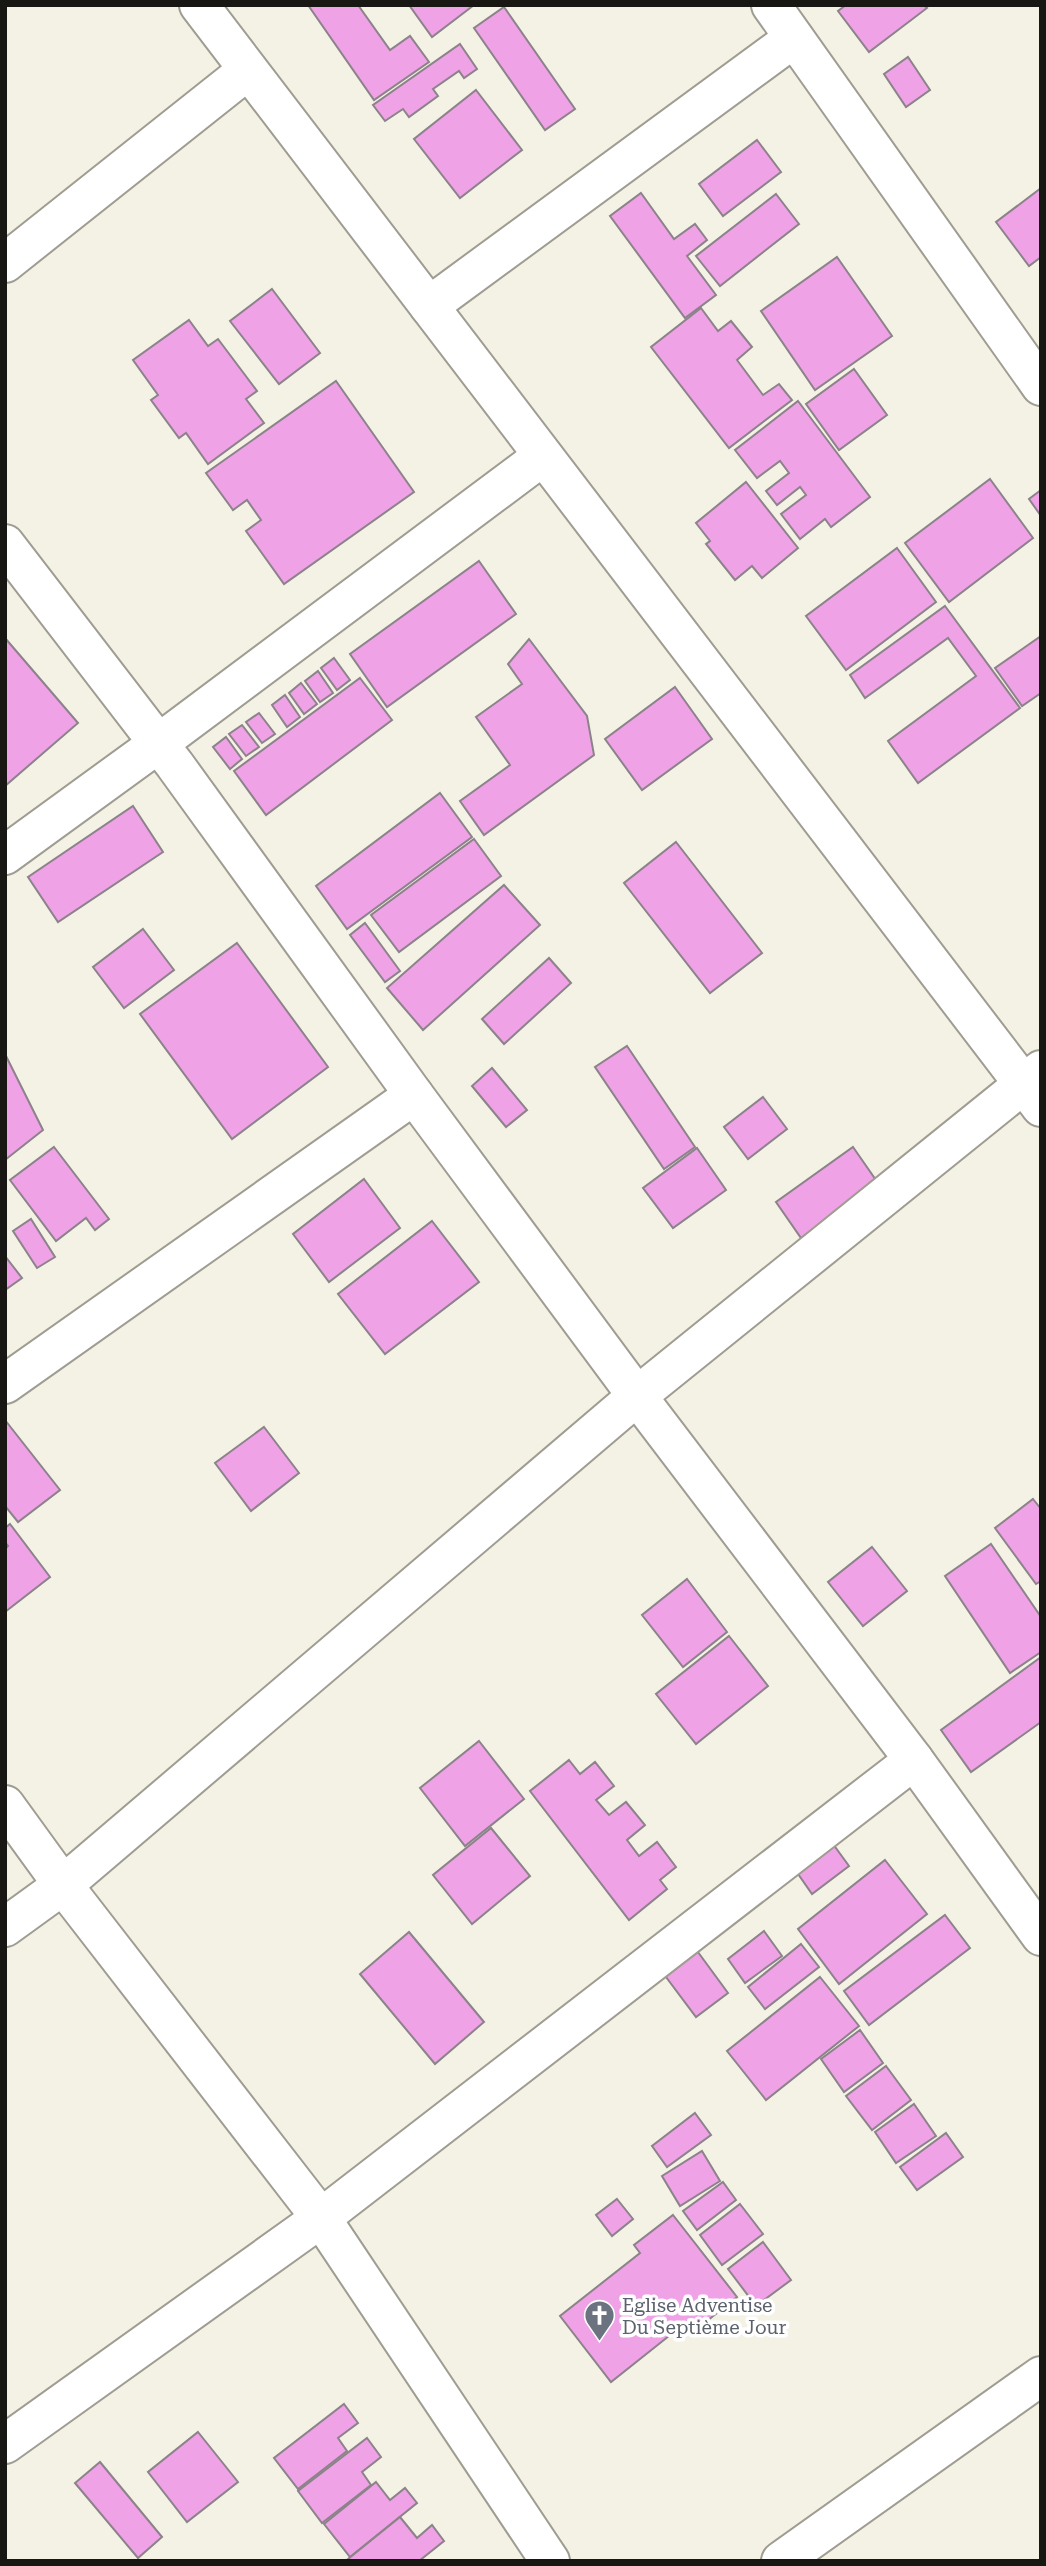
<svg xmlns="http://www.w3.org/2000/svg" width="1046" height="2566" viewBox="0 0 1046 2566" font-family="'Roboto Serif',serif">
<style>
.building{fill:#f0a2e7;stroke:#8c828a;stroke-width:2}
.lines{fill:none;stroke-linecap:round;stroke-linejoin:round}
.street-casing{stroke:#9f9c91;stroke-width:42}
.street{stroke:#fff;stroke-width:38}
.labels{text-anchor:middle;stroke-width:7;stroke-linejoin:round;paint-order:stroke}
.worship-label{font-size:19px;fill:#5b616d;stroke:#fff;text-anchor:start}
</style>
<rect width="100%" height="100%" fill="#f4f1e5"/>
<g class="building">
<path d="M308 5H358L390 50 410 36 429 62 374 100Z"/>
<path d="M409 5H474L432 37Z"/>
<path d="M846 5H924L927 8 869 52 838 11Z"/>
<path d="M504 7 575 109 545 130 474 28Z"/>
<path d="M460 44 477 69 464 78 459 71 433 89 438 96 409 117 403 109 385 121 373 105Z"/>
<path d="M908 57 930 90 906 107 884 74Z"/>
<path d="M476 90 522 150 460 198 414 139Z"/>
<path d="M757 140 781 172 723 216 699 184Z"/>
<path d="M1041 188V257L1029 266 996 222Z"/>
<path d="M641 193 674 239 695 224 707 240 687 256 716 295 685 318 610 216Z"/>
<path d="M776 194 799 224 720 286 696 256Z"/>
<path d="M837 257 892 336 815 390 761 311Z"/>
<path d="M272 289 320 353 279 384 230 321Z"/>
<path d="M701 308 718 331 731 321 752 347 737 360 763 395 779 384 792 400 729 448 651 347Z"/>
<path d="M189 320 208 346 218 339 257 391 246 399 264 423 208 464 186 433 179 438 151 400 158 395 133 360Z"/>
<path d="M854 369 887 415 839 450 806 404Z"/>
<path d="M336 381 414 492 284 584 246 531 261 520 247 500 233 510 206 473Z"/>
<path d="M798 401 870 497 831 527 825 519 800 539 781 514 806 495 800 487 777 505 766 491 789 473 780 461 757 478 735 450Z"/>
<path d="M990 479 1033 538 949 602 905 543Z"/>
<path d="M746 482 798 548 762 578 752 566 735 580 706 544 710 541 696 523Z"/>
<path d="M1041 490V516L1029 499Z"/>
<path d="M897 548 936 602 846 670 806 616Z"/>
<path d="M479 561 516 614 387 707 350 654Z"/>
<path d="M945 606 1020 708 918 783 888 741 976 676 948 638 865 698 850 675Z"/>
<path d="M1041 636V693L1022 706 995 668Z"/>
<path d="M5 638 78 723 5 786Z"/>
<path d="M529 639 587 716 594 755 484 835 460 801 510 765 476 717 522 684 508 664Z"/>
<path d="M334 658 350 680 337 690 321 668Z"/>
<path d="M318 671 333 693 320 702 305 681Z"/>
<path d="M360 678 392 720 266 815 234 771Z"/>
<path d="M301 683 317 704 304 714 289 693Z"/>
<path d="M675 687 712 739 642 790 605 739Z"/>
<path d="M285 695 300 717 287 727 272 705Z"/>
<path d="M259 713 275 734 262 743 246 722Z"/>
<path d="M242 725 259 747 246 756 229 734Z"/>
<path d="M226 737 242 759 230 769 213 747Z"/>
<path d="M440 793 472 837 347 929 316 886Z"/>
<path d="M133 806 163 852 58 922 28 877Z"/>
<path d="M474 839 501 876 399 952 371 915Z"/>
<path d="M676 842 762 953 710 993 624 883Z"/>
<path d="M504 885 540 925 423 1030 387 988Z"/>
<path d="M365 923 400 971 385 982 350 935Z"/>
<path d="M143 929 174 970 124 1008 93 967Z"/>
<path d="M237 943 328 1067 232 1139 140 1014Z"/>
<path d="M549 958 571 983 504 1044 482 1019Z"/>
<path d="M627 1046 695 1147 664 1169 595 1067Z"/>
<path d="M5 1054 43 1130 5 1160Z"/>
<path d="M492 1068 527 1110 506 1127 472 1086Z"/>
<path d="M763 1097 787 1129 748 1159 724 1127Z"/>
<path d="M54 1147 109 1219 95 1230 86 1218 56 1241 10 1180Z"/>
<path d="M853 1147 878 1183 801 1238 776 1202Z"/>
<path d="M697 1148 726 1190 673 1228 643 1188Z"/>
<path d="M364 1179 400 1228 329 1282 293 1234Z"/>
<path d="M31 1219 55 1257 37 1268 13 1231Z"/>
<path d="M432 1221 479 1282 385 1354 338 1294Z"/>
<path d="M5 1256 22 1278 5 1290Z"/>
<path d="M5 1420 60 1490 18 1522 5 1506Z"/>
<path d="M264 1427 299 1473 251 1511 215 1463Z"/>
<path d="M1033 1499 1041 1509V1581L1036 1584 995 1528Z"/>
<path d="M10 1524 50 1577 5 1612V1549L8 1546 5 1542V1528Z"/>
<path d="M991 1544 1041 1617V1652L1010 1673 945 1576Z"/>
<path d="M872 1547 907 1591 863 1626 828 1582Z"/>
<path d="M687 1579 727 1632 683 1667 642 1615Z"/>
<path d="M729 1636 768 1686 696 1744 656 1694Z"/>
<path d="M1041 1657V1722L971 1772 941 1730Z"/>
<path d="M479 1741 524 1799 465 1846 420 1788Z"/>
<path d="M569 1760 580 1774 595 1762 614 1786 596 1800 609 1815 626 1802 645 1825 627 1840 639 1856 657 1842 676 1867 660 1880 667 1889 629 1920 530 1791Z"/>
<path d="M491 1828 530 1876 472 1924 433 1875Z"/>
<path d="M833 1844 849 1866 812 1894 796 1871Z"/>
<path d="M885 1860 927 1914 839 1984 798 1929Z"/>
<path d="M945 1915 970 1948 869 2025 844 1991Z"/>
<path d="M764 1931 782 1956 745 1983 728 1959Z"/>
<path d="M409 1932 484 2022 435 2064 360 1974Z"/>
<path d="M801 1944 819 1967 765 2009 748 1987Z"/>
<path d="M695 1948 728 1993 696 2017 663 1973Z"/>
<path d="M820 1977 859 2026 766 2100 727 2051Z"/>
<path d="M860 2030 883 2063 844 2092 821 2059Z"/>
<path d="M886 2066 911 2100 872 2130 846 2096Z"/>
<path d="M914 2104 936 2136 896 2163 875 2132Z"/>
<path d="M695 2113 711 2135 667 2167 652 2146Z"/>
<path d="M946 2133 963 2157 917 2190 900 2167Z"/>
<path d="M702 2151 720 2181 680 2206 662 2176Z"/>
<path d="M723 2182 736 2200 697 2230 683 2211Z"/>
<path d="M617 2199 633 2219 612 2236 596 2215Z"/>
<path d="M740 2204 763 2234 722 2265 700 2235Z"/>
<path d="M673 2215 737 2297 697 2329 689 2320 611 2382 560 2316 640 2253 634 2245Z"/>
<path d="M763 2242 791 2280 756 2306 728 2269Z"/>
<path d="M344 2404 358 2423 338 2438 347 2451 298 2489 274 2458Z"/>
<path d="M198 2432 238 2482 187 2522 148 2472Z"/>
<path d="M367 2438 381 2457 362 2472 371 2485 322 2523 298 2491Z"/>
<path d="M100 2462 162 2537 138 2558 75 2483Z"/>
<path d="M376 2482 390 2500 405 2488 417 2503 350 2557 324 2524Z"/>
<path d="M400 2517 417 2538 432 2525 444 2541 419 2561H350L348 2559Z"/>
</g>
<g class="lines">
<defs>
<g id="street">
<path d="M199 5 1041 1107"/>
<path d="M771 5 1041 386"/>
<path d="M5 263 248 70"/>
<path d="M429 306 794 38"/>
<path d="M5 544 175 765 414 1095 637 1396 914 1760 1041 1936"/>
<path d="M5 855 159 743 543 456"/>
<path d="M5 1384 414 1095"/>
<path d="M5 1805 63 1885 321 2218 550 2561"/>
<path d="M5 1927 63 1885 637 1396 1041 1070"/>
<path d="M5 2444 321 2218 914 1760"/>
<path d="M781 2561 1041 2376"/>
</g>
</defs>
<use href="#street" class="street-casing"/>
<use href="#street" class="street"/>
</g>
<defs>
<symbol id="church-pin" viewBox="-11 -11 22 30"><path d="M0 17L-7.5 6A9.5 9.5 0 1 1 7.5 6Z" fill="#6b7280" stroke="#fff"/><path d="M-1.2-6h2.4v3.5h3.3v2.4h-3.3V6h-2.4V-.1h-3.3v-2.4h3.3Z" fill="#fff"/></symbol>
</defs>
<g fill-rule="evenodd">
<use href="#church-pin" x="582" y="2298" width="35" height="47"/>
</g>
<g class="labels">
<g class="worship-label">
<text x="622" y="2312">Eglise Adventise<tspan x="622" dy="22">Du Septième Jour</tspan></text>
</g>
</g>
<rect width="1046" height="2566" fill="none" stroke="#181713" stroke-width="14"/>
</svg>
